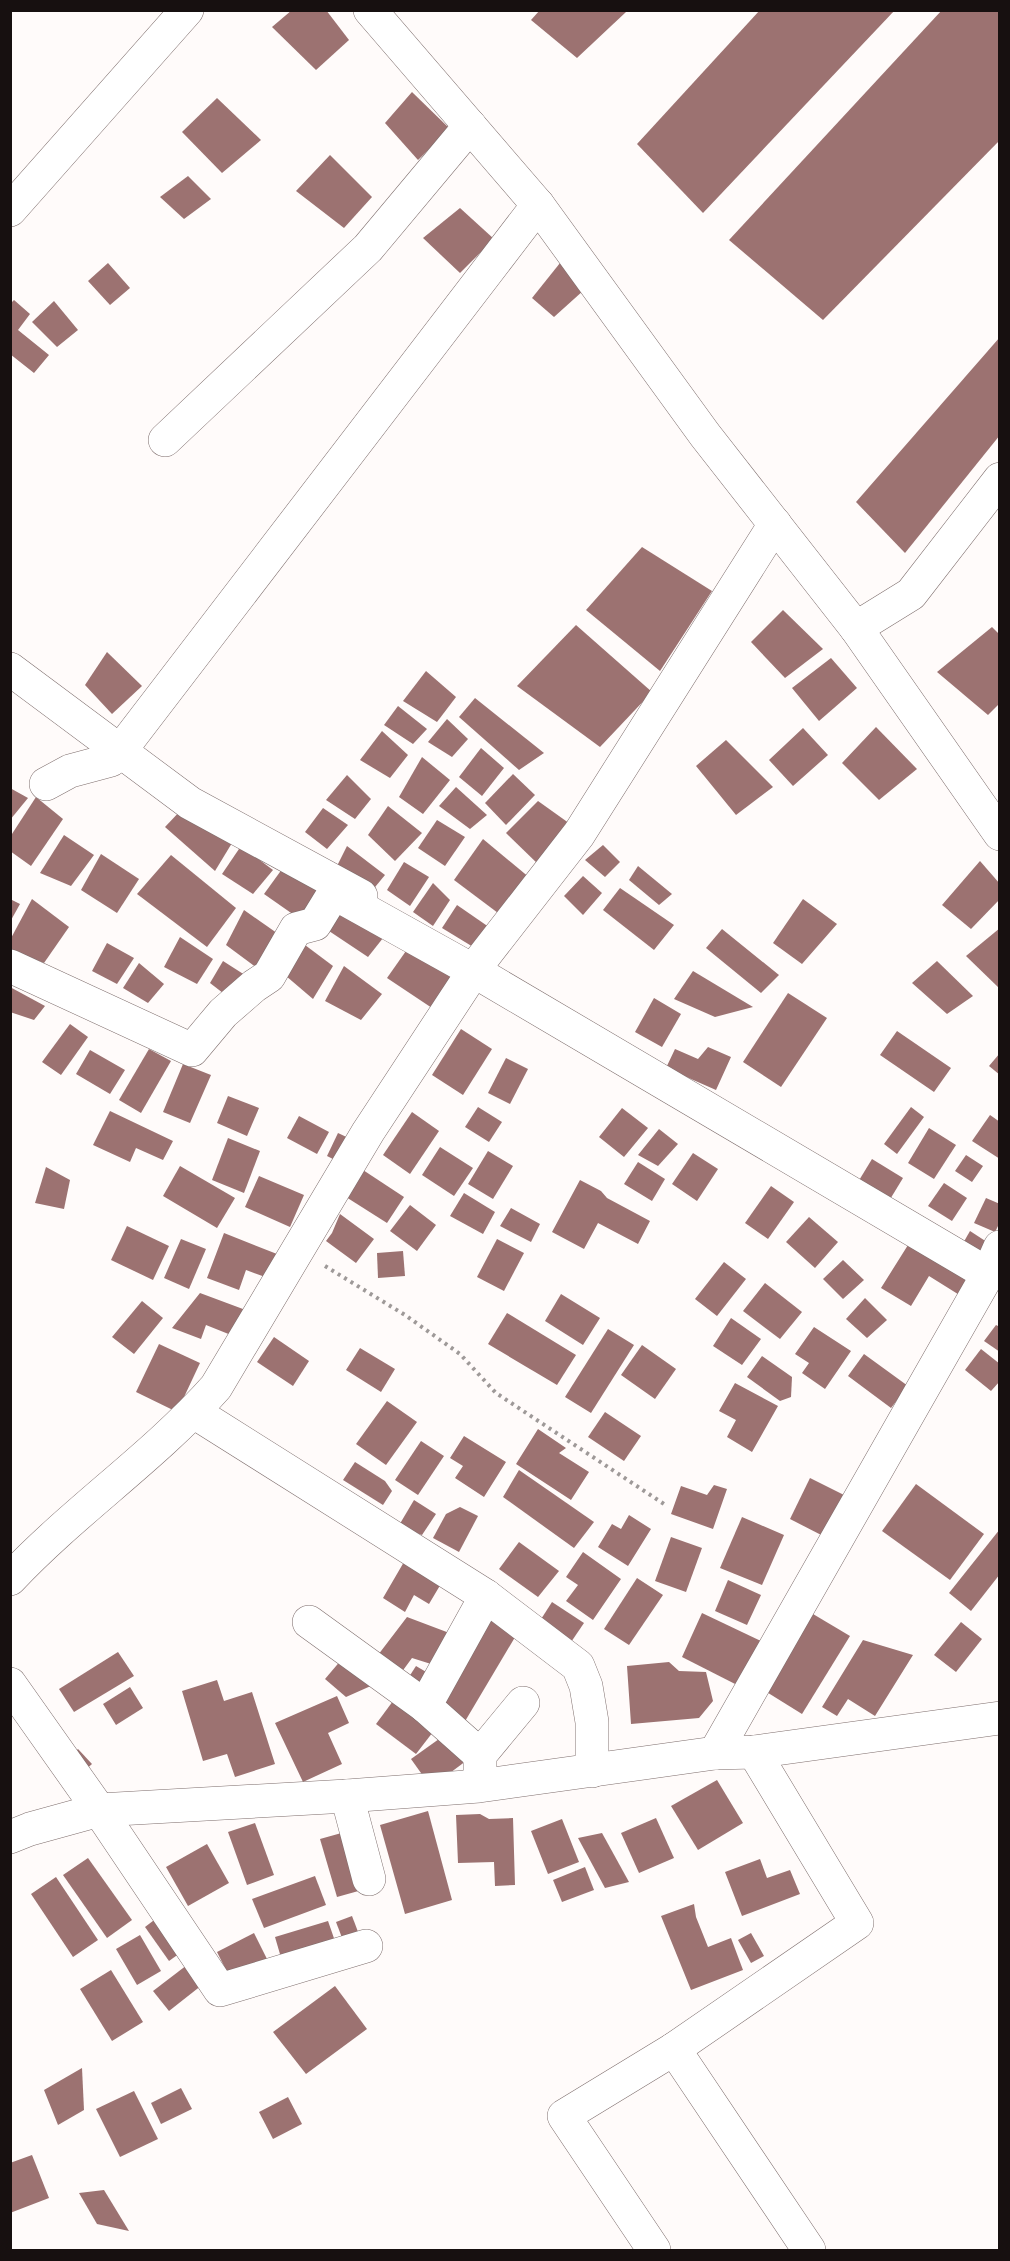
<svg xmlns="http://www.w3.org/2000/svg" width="1010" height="2261" viewBox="0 0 1010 2261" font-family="Manrope,sans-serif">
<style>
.building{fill:#9c7271}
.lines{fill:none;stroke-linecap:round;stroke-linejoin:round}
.minor-casing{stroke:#7e6e6d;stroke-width:34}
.major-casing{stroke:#7e6e6d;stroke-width:34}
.path{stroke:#9e9998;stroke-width:4;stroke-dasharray:3 4.5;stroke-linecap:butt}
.minor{stroke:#fff;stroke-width:33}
.major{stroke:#fff;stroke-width:33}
</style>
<rect width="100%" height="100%" fill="#fffbfa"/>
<g class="building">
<path d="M292 10H326L349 40 316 70 272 27Z"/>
<path d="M540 10H624L626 12 577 58 531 20Z"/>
<path d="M760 10H895L703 213 637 144Z"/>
<path d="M942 10H1000V140L823 320 729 240Z"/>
<path d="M412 92 450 129 418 160 385 123Z"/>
<path d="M217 98 261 140 222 173 182 132Z"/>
<path d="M330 155 372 197 344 228 296 191Z"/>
<path d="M188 176 211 199 184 219 160 197Z"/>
<path d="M460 208 494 239 460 273 423 238Z"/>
<path d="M108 263 130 288 110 305 88 281Z"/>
<path d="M560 263 584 290 554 317 532 298Z"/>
<path d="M14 300 30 314 18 330 49 355 34 373 10 354V304Z"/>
<path d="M54 301 78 330 57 347 32 322Z"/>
<path d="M1000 337V435L905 553 856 502Z"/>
<path d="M642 547 712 591 660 671 586 610Z"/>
<path d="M783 610 823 649 785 678 751 642Z"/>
<path d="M576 625 652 692 600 747 517 686Z"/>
<path d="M992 627 1000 635V703L988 715 937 672Z"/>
<path d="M107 652 142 686 112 714 85 685Z"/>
<path d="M831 658 857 688 819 721 792 688Z"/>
<path d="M426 671 456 697 437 722 403 701Z"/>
<path d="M475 698 544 753 519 770 459 717Z"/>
<path d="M398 706 427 729 413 744 384 725Z"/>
<path d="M447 719 468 739 452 757 428 742Z"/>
<path d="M876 727 917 769 879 800 842 763Z"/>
<path d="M803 728 828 755 793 786 769 760Z"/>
<path d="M382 731 408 755 390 778 360 760Z"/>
<path d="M726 740 773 787 736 815 696 766Z"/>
<path d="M481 748 504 768 482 796 459 777Z"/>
<path d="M422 757 450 780 423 814 399 797Z"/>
<path d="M513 774 535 795 506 825 485 803Z"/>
<path d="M347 775 371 799 355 819 326 800Z"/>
<path d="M456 787 487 815 470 829 439 806Z"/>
<path d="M10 788 28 798 10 820Z"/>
<path d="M36 797 63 819 31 866 10 851V837Z"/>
<path d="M538 801 573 826 540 866 506 833Z"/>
<path d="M388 806 422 833 395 861 368 835Z"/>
<path d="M323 808 348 825 327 849 305 832Z"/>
<path d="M182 809 232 843 215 871 165 827Z"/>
<path d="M437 820 465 837 445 866 418 848Z"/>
<path d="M64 835 94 855 71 886 40 873Z"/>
<path d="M483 839 536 883 506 919 454 880Z"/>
<path d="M603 845 620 862 605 877 585 860Z"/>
<path d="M241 846 273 870 253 894 222 874Z"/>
<path d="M347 846 385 875 371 892 336 868Z"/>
<path d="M101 854 139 879 117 913 81 890Z"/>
<path d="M171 855 236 908 207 947 137 894Z"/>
<path d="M980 861 1000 884V899L971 929 942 905Z"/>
<path d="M404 862 429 877 410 906 387 890Z"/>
<path d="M285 865 327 891 304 922 264 894Z"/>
<path d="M638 866 672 894 659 905 629 880Z"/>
<path d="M583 876 602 893 583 915 564 896Z"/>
<path d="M433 883 450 900 433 926 413 912Z"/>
<path d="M620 888 674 925 654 950 603 910Z"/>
<path d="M337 897 387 933 368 957 323 927Z"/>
<path d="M10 899 20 904 10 922Z"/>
<path d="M32 899 69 927 44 963 10 950V940Z"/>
<path d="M803 899 837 924 802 964 773 943Z"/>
<path d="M457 905 499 934 483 953 442 928Z"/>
<path d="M244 910 284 938 261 971 226 945Z"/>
<path d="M1000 928V989L966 956Z"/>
<path d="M722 929 779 975 761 993 706 948Z"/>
<path d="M180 937 213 959 197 984 164 967Z"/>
<path d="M297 939 333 966 313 999 279 970Z"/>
<path d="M413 941 468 976 441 1014 387 978Z"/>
<path d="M107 943 134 958 117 984 92 971Z"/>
<path d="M223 961 248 977 232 1000 210 983Z"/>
<path d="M937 961 973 996 947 1014 912 983Z"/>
<path d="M139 963 164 984 148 1003 123 988Z"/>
<path d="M344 966 382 994 361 1020 325 1001Z"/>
<path d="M693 971 753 1007 715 1017 674 999Z"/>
<path d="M10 987 45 1006 34 1020 10 1012Z"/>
<path d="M788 993 827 1018 781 1087 743 1062Z"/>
<path d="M654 998 681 1014 662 1047 635 1032Z"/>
<path d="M70 1024 88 1037 61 1075 42 1062Z"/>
<path d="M461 1029 492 1049 463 1095 432 1075Z"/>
<path d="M897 1031 951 1068 934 1092 880 1055Z"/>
<path d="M708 1047 731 1057 716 1090 666 1068 675 1049 698 1059Z"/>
<path d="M149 1049 171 1061 141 1113 119 1100Z"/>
<path d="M90 1050 125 1070 110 1094 76 1074Z"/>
<path d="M1000 1053V1075L989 1066Z"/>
<path d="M506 1058 528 1069 510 1104 488 1093Z"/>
<path d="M183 1064 211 1075 190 1123 163 1112Z"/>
<path d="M228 1096 259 1108 247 1136 217 1123Z"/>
<path d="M478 1107 502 1122 489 1142 465 1127Z"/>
<path d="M911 1107 924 1117 897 1154 884 1144Z"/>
<path d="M622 1108 648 1128 624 1157 599 1137Z"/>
<path d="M110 1111 173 1141 163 1160 136 1148 130 1162 93 1145Z"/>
<path d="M412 1112 439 1131 410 1174 383 1155Z"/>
<path d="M990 1115 1000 1122V1159L972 1141Z"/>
<path d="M299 1116 329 1132 317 1154 287 1138Z"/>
<path d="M929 1128 956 1145 934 1179 908 1163Z"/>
<path d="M659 1129 678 1144 658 1166 638 1155Z"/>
<path d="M338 1133 357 1142 345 1165 327 1156Z"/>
<path d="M228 1138 260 1151 244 1193 212 1180Z"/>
<path d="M440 1147 473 1168 454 1196 422 1175Z"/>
<path d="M488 1151 513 1166 493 1199 468 1184Z"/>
<path d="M693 1153 718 1169 697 1201 672 1184Z"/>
<path d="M966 1155 983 1166 972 1182 955 1171Z"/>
<path d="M872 1159 903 1178 889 1201 858 1182Z"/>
<path d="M638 1162 665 1179 652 1201 624 1184Z"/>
<path d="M180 1166 235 1198 217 1228 163 1196Z"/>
<path d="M46 1167 70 1180 64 1209 35 1203Z"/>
<path d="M363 1170 404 1197 387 1223 346 1197Z"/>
<path d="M259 1176 304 1195 290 1227 245 1207Z"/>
<path d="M580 1180 601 1191 607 1198 650 1221 638 1244 598 1223 584 1249 552 1232Z"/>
<path d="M944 1183 967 1198 952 1221 928 1206Z"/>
<path d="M771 1186 794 1202 768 1239 745 1223Z"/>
<path d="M464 1193 495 1212 483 1234 450 1216Z"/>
<path d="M986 1198 1000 1204V1222L995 1232 974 1223Z"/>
<path d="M410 1205 436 1225 417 1251 390 1231Z"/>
<path d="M511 1208 540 1224 531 1242 500 1226Z"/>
<path d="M340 1214 374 1239 356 1263 326 1241 332 1233Z"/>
<path d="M809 1217 838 1242 815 1268 786 1242Z"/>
<path d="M127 1226 169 1246 153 1280 111 1260Z"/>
<path d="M970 1231 990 1244 982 1257 962 1245Z"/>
<path d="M224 1233 277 1254 268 1278 246 1270 239 1290 207 1278Z"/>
<path d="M181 1239 206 1249 189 1289 164 1278Z"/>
<path d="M497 1239 524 1253 504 1291 477 1277Z"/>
<path d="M908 1245 975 1274 961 1296 929 1276 911 1306 881 1288Z"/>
<path d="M403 1251 405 1276 378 1278 377 1253Z"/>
<path d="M843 1260 864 1280 843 1299 823 1279Z"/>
<path d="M724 1262 746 1279 717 1316 695 1299Z"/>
<path d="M765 1283 802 1312 780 1339 743 1311Z"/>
<path d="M200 1293 251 1312 241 1339 206 1325 201 1339 172 1328Z"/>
<path d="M561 1294 600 1318 583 1345 545 1321Z"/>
<path d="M865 1298 887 1320 867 1338 846 1319Z"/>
<path d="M142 1301 163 1318 134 1354 112 1337Z"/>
<path d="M507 1313 576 1355 557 1385 488 1344Z"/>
<path d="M731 1318 761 1339 742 1365 713 1346Z"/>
<path d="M996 1325 1000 1327V1352L984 1341Z"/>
<path d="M814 1327 851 1351 825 1389 802 1373 809 1363 795 1354Z"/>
<path d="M608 1329 634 1345 591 1413 565 1397Z"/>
<path d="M274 1337 309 1361 293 1386 257 1362Z"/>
<path d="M159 1344 200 1363 177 1412 136 1392Z"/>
<path d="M642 1345 676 1369 655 1399 621 1375Z"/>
<path d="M360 1348 395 1369 381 1392 346 1370Z"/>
<path d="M981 1349 1000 1364V1381L991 1391 965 1370Z"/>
<path d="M864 1354 908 1386 891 1408 848 1376Z"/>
<path d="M762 1356 792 1377 791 1397 780 1401 747 1377Z"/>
<path d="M735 1383 778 1406 752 1452 727 1437 736 1420 719 1411Z"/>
<path d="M387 1401 417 1422 386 1465 356 1444Z"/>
<path d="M605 1412 641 1436 624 1461 588 1437Z"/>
<path d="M538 1429 566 1448 559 1453 589 1472 571 1500 516 1464Z"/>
<path d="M464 1436 506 1462 484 1497 455 1478 463 1466 450 1458Z"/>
<path d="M421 1441 444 1456 418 1495 395 1480Z"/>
<path d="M355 1462 385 1481 392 1491 383 1505 343 1480Z"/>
<path d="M519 1470 594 1522 574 1548 503 1497Z"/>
<path d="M810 1478 850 1498 829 1539 790 1519Z"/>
<path d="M916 1484 984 1534 950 1580 882 1531Z"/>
<path d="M714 1485 727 1489 713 1529 671 1514 681 1486 707 1495Z"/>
<path d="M414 1500 436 1514 422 1535 398 1527Z"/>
<path d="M460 1507 478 1516 459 1552 433 1538 446 1514Z"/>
<path d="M629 1515 651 1529 628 1566 598 1547 612 1524 621 1529Z"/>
<path d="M742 1517 784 1535 762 1585 720 1568Z"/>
<path d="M1000 1529V1574L971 1611 949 1593Z"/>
<path d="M671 1537 702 1548 686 1592 655 1581Z"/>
<path d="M519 1542 559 1571 538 1597 499 1569Z"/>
<path d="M583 1552 621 1579 593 1620 566 1601 578 1585 566 1577Z"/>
<path d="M408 1555 445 1577 429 1604 414 1595 405 1612 383 1598Z"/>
<path d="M637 1578 663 1595 629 1645 604 1629Z"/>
<path d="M728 1580 761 1595 747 1625 715 1611Z"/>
<path d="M552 1602 584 1623 567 1648 536 1627Z"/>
<path d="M493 1611 521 1627 464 1723 436 1706Z"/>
<path d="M702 1613 763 1642 741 1687 682 1657Z"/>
<path d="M813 1614 850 1636 802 1714 765 1691Z"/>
<path d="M407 1617 452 1634 431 1664 412 1658 401 1673 378 1655Z"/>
<path d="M961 1622 982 1639 956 1672 934 1655Z"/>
<path d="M863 1640 913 1655 875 1716 848 1699 837 1716 822 1707Z"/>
<path d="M118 1652 134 1676 74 1712 59 1689Z"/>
<path d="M342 1659 373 1685 346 1697 325 1679Z"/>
<path d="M669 1662 679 1671 706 1672 713 1701 699 1718 631 1724 627 1666Z"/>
<path d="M416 1666 433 1676 423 1693 405 1683Z"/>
<path d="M217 1680 224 1701 252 1692 275 1764 235 1777 227 1754 203 1761 182 1691Z"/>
<path d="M130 1687 143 1708 116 1725 103 1704Z"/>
<path d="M337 1696 349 1723 328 1733 342 1764 303 1782 275 1723Z"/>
<path d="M396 1697 436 1728 416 1754 376 1724Z"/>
<path d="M446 1734 466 1761 431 1787 411 1759Z"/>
<path d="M78 1749 92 1764 82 1773 68 1758Z"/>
<path d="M717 1780 743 1823 698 1850 671 1806Z"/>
<path d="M428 1811 452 1900 405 1914 380 1825Z"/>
<path d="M480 1814 489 1819 513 1818 515 1885 495 1886 494 1862 458 1863 456 1815Z"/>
<path d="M656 1818 674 1858 639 1873 621 1833Z"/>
<path d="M562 1819 579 1862 548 1874 531 1831Z"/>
<path d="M255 1823 274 1875 247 1885 228 1832Z"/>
<path d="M345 1832 362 1890 337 1897 320 1839Z"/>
<path d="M602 1833 629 1882 605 1888 578 1838Z"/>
<path d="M207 1844 229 1883 188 1906 166 1867Z"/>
<path d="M88 1858 132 1920 107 1938 63 1875Z"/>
<path d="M760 1859 767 1878 790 1870 800 1894 742 1916 725 1872Z"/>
<path d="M585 1867 594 1890 562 1902 553 1880Z"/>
<path d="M315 1876 326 1905 264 1928 252 1899Z"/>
<path d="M56 1877 98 1940 73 1957 31 1894Z"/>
<path d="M694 1904 696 1917 708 1947 731 1938 743 1970 691 1990 661 1916Z"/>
<path d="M162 1914 187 1948 169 1961 145 1927Z"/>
<path d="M352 1916 360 1937 344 1943 336 1922Z"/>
<path d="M328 1921 336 1944 282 1961 275 1937Z"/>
<path d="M254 1933 267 1959 230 1978 217 1952Z"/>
<path d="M751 1933 764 1956 751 1963 738 1940Z"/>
<path d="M140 1935 161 1971 137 1985 116 1949Z"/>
<path d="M187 1965 202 1985 169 2011 153 1991Z"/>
<path d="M111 1970 143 2022 112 2041 80 1989Z"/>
<path d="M335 1986 367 2029 306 2074 273 2032Z"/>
<path d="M82 2068 84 2110 58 2125 44 2090Z"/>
<path d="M181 2088 192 2109 161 2124 151 2103Z"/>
<path d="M134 2091 158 2139 120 2157 96 2109Z"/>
<path d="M288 2097 302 2124 273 2139 259 2112Z"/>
<path d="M32 2155 49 2198 10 2213V2163Z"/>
<path d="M104 2190 129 2231 97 2224 79 2193Z"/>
</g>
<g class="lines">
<defs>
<g id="minor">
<path d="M10 210 187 10"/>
<path d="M165 440 368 248 470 126"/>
<path d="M856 628 911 594 1000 479"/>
<path d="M10 669 190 803 361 896"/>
<path d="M46 784 70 771 111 760 120 751 538 205"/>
<path d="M10 966 192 1050 223 1013 254 986 269 976 296 929 315 924 334 893 474 971 988 1274"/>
<path d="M194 1412 486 1596 578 1666 586 1686 592 1722V1771"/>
<path d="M10 1579C75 1510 154 1457 216 1387L368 1132 481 960 579 834 775 524"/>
<path d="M309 1622 425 1706 480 1755"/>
<path d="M10 1684 99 1810 220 1990 366 1946"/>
<path d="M425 1706 486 1596"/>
<path d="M715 1753 988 1274 1000 1247"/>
<path d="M480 1775V1755L523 1703"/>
<path d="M347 1796 369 1879"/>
<path d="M10 1837 30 1829 99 1810 347 1796 479 1786 715 1753 754 1752 1000 1718"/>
<path d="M674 2049 809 2250"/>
<path d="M654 2250 564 2116 674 2049 857 1923 754 1752"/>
</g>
<path id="major" d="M370 10 538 205 705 435 856 628 1000 834"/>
</defs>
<use href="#minor" class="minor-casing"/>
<use href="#major" class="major-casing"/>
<path class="path" d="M325 1266 405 1315 460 1354 496 1393 667 1506"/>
<use href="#minor" class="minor"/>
<use href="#major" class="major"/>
</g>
<rect width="1010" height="2261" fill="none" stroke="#171010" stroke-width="24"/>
</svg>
